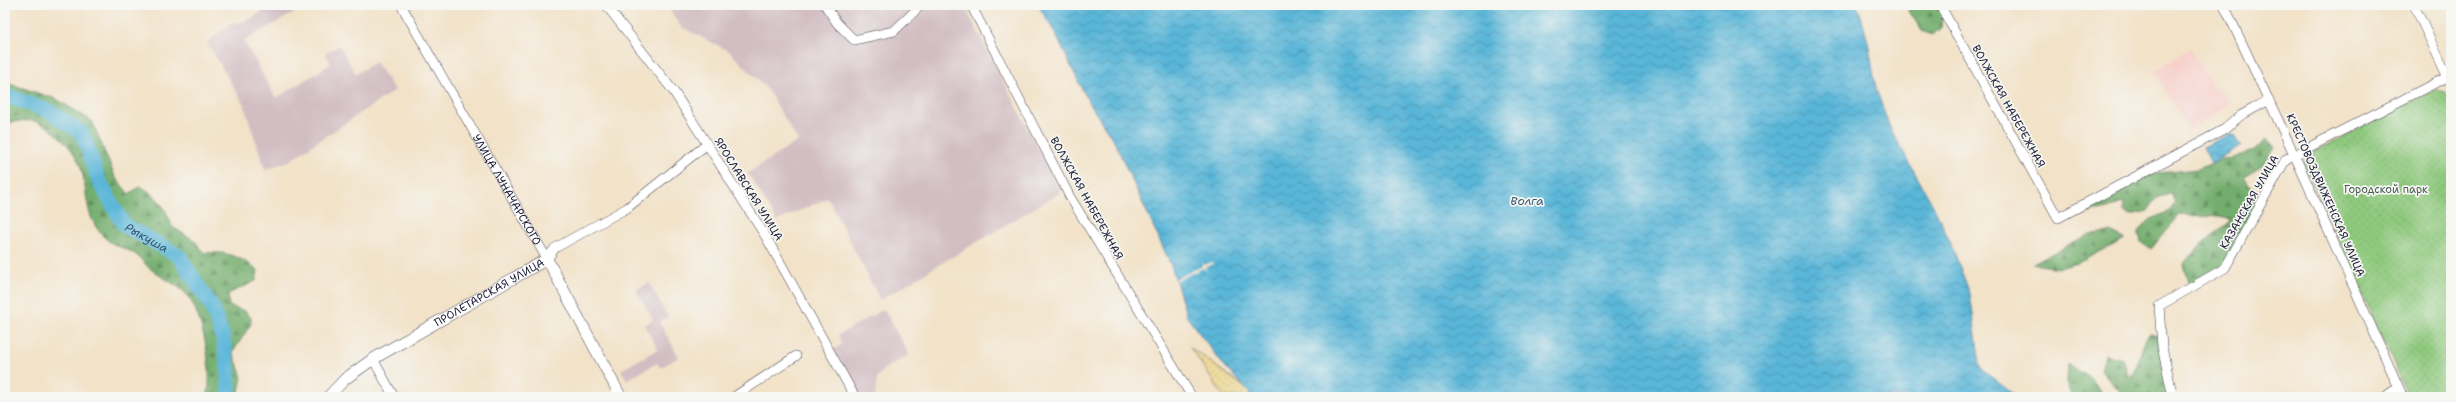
<svg xmlns="http://www.w3.org/2000/svg" width="2456" height="402" viewBox="0 0 2456 402" font-family="'Shantell Sans',sans-serif">
<style>
.built{fill:#f7d0ca}
.industrial{fill:#d2bec2}
.forest{fill:url(#forest-firs);stroke:#4a6854}
.sand{fill:url(#sand-dots);stroke:#887e6c}
.park{fill:url(#park-dots);stroke:#58765c}
.water{fill:url(#water-waves);stroke:#3e6c8a}
.pier{fill:#f2e2c8}
.lines{fill:none;stroke-linecap:round;stroke-linejoin:round}
.river{stroke:#5ab6d8;stroke-width:15}
.minor-casing{stroke:#413f50;stroke-width:10}
.tertiary-casing{stroke:#413f50;stroke-width:12}
.minor{stroke:#fff;stroke-width:9}
.tertiary{stroke:#fff;stroke-width:11}
.labels{text-anchor:middle;stroke-width:3.5;stroke-linejoin:round;paint-order:stroke}
.street-label{font-size:11px;fill:#22223b;stroke:#f6f6f2}
.park-label{font-size:11px;fill:#485c52;stroke:#f6f6f2}
.water-label{font-size:12px;font-style:italic;fill:#365672;stroke:#f6f6f2}
</style>
<defs>
<pattern id="forest-firs" width="22" height="20" patternUnits="userSpaceOnUse"><rect width="22" height="20" fill="#73ad6d"/><path d="M5 1l3.5 6h-7zM16 11l3.5 6h-7z" fill="#5e8c5b"/></pattern>
<pattern id="sand-dots" width="8" height="8" patternUnits="userSpaceOnUse"><rect width="8" height="8" fill="#eeda9e"/><path d="M2 2h.1M6 6h.1" fill="none" stroke="#ccbb89" stroke-width="1.8" stroke-linecap="round"/></pattern>
<pattern id="park-dots" width="8" height="8" patternUnits="userSpaceOnUse"><rect width="8" height="8" fill="#8fc97e"/><path d="M2 2h.1M6 6h.1" fill="none" stroke="#7bac6e" stroke-width="1.8" stroke-linecap="round"/></pattern>
<pattern id="water-waves" width="16" height="10" patternUnits="userSpaceOnUse"><rect width="16" height="10" fill="#5ab6d8"/><path d="M0 5q4-4 8 0t8 0" fill="none" stroke="#4a94b0"/></pattern>
</defs>
<rect width="100%" height="100%" fill="#f6f6f2"/>
<filter id="ink" filterUnits="userSpaceOnUse"><feTurbulence type="fractalNoise" baseFrequency=".025" numOctaves="2"/><feDisplacementMap in="SourceGraphic" scale="8" xChannelSelector="R" yChannelSelector="G"/><feConvolveMatrix kernelMatrix="1 2 1 2 8 2 1 2 1" color-interpolation-filters="sRGB"/></filter>
<filter id="wash" filterUnits="userSpaceOnUse"><feTurbulence type="fractalNoise" baseFrequency=".012" numOctaves="4" result="noise"/><feDisplacementMap in="SourceGraphic" scale="16" xChannelSelector="R" yChannelSelector="G"/><feGaussianBlur stdDeviation="0.9" result="paint"/><feColorMatrix in="noise" values="0 0 0 0 0 0 0 0 0 0 0 0 0 0 0 0 0 1.4 0 .05"/><feComposite in="paint" operator="in"/></filter>
<g filter="url(#wash)">
<rect width="100%" height="100%" fill="#f2e2c8"/>
<path class="built" d="M2190 49 2210 82 2211 88 2218 87 2230 104 2189 130 2154 71Z"/>
<g class="industrial">
<path d="M274 5H308L244 41 276 98 331 64 325 53 340 46 356 74 375 62 395 90 289 161 265 170 244 105 207 42 231 24 244 22Z"/>
<path d="M308 5H326L327 6 312 13Z"/>
<path d="M667 5H964L1061 192 880 300 828 198 777 221 748 173 798 141 767 89 729 51 681 27Z"/>
<path d="M649 283 668 317 659 322 679 357 660 368 657 363 627 380 621 370 658 349 644 325 653 320 636 290Z"/>
<path d="M884 309 909 355 884 369 877 377 875 397H860L833 350 842 344 838 335Z"/>
</g>
<g class="forest">
<path d="M1905 5H1938L1943 14 1941 28 1932 35 1922 31Z"/>
<path d="M5 82 56 99 92 121 115 177 129 194 140 186C158 196 166 207 172 227L194 240 204 253C228 251 238 256 258 270L256 281 228 294 229 306 245 311 251 318V324L233 352 242 377 238 397H207C214 373 203 315 187 295 177 284 164 279 152 270 146 266 141 258 135 254 126 248 113 246 105 238 83 216 89 195 81 168 76 151 55 129 38 122 31 119 13 122 5 123Z"/>
<path d="M2266 140 2275 147 2264 164 2244 176 2252 189 2261 197 2224 266 2189 286 2183 265C2192 252 2205 242 2217 231 2222 226 2228 226 2231 219 2215 213 2197 217 2179 215L2151 249 2141 242 2138 231 2151 219 2169 212 2175 203 2170 194 2157 198 2148 211 2131 215 2123 211 2124 203 2065 220 2147 174 2198 169 2221 159 2232 158 2254 151Z"/>
<path d="M2110 232 2125 239 2078 263 2058 268 2033 264 2090 234Z"/>
<path d="M2149 334 2158 336 2171 397H2125L2101 370 2105 354 2122 359 2129 378C2141 366 2139 348 2149 334Z"/>
<path d="M2068 364 2088 376 2105 397H2071L2067 382Z"/>
</g>
<path class="sand" d="M1190 347 1248 390 1253 397H1224Z"/>
<path class="park" d="M2435 90C2444 90 2447 94 2451 102V397H2409L2303 161 2311 153Z"/>
<g class="water">
<path d="M1038 5H1856L1860 12 1869 46 1876 88 1889 126 1936 211 1953 249 1970 294 1980 364 1982 370 2017 397H1253L1221 362 1187 317 1171 265 1114 141 1088 101 1054 31Z"/>
<path d="M2229 134 2235 136 2242 145 2211 163 2203 147Z"/>
</g>
<path class="pier" d="M1202 261 1204 265 1212 262 1213 264 1205 268 1207 272 1203 268 1176 281 1175 279 1202 266Z"/>
<g class="lines">
<path class="river" id="s1" d="M5 99 10 97 49 111 82 133 99 181 124 225 179 256 212 307 223 338 228 367 229 397"/>
</g>
</g>
<g filter="url(#ink)">
<g class="lines">
<defs>
<g id="minor">
<path id="s2" d="M401 5 547 259 555 248 627 208 706 145"/>
<path d="M606 5 674 92 766 237 855 397"/>
<path d="M825 5 837 23 854 40 894 31 918 8V5"/>
<path d="M971 5 1070 197 1192 397"/>
<path d="M1940 5 2058 218 2225 129 2240 116 2269 100"/>
<path d="M2224 5 2294 154 2403 397"/>
<path d="M2414 5 2451 84"/>
<path d="M373 359 394 397"/>
<path d="M734 397 796 356"/>
<path d="M2173 397 2162 347 2159 306 2225 268 2286 159 2451 75"/>
<path d="M2385 397 2398 387"/>
</g>
<g id="tertiary">
<path id="s3" d="M328 397 345 379 373 359 547 259 621 397"/>
</g>
</defs>
<use href="#minor" class="minor-casing"/>
<use href="#tertiary" class="tertiary-casing"/>
<use href="#minor" class="minor"/>
<use href="#tertiary" class="tertiary"/>
</g>
</g>
<g class="labels">
<g class="street-label">
<text transform="translate(2009 106) rotate(61)" y="4">ВОЛЖСКАЯ НАБЕРЕЖНАЯ</text>
<text transform="translate(749 189) rotate(58)" y="4">ЯРОСЛАВСКАЯ УЛИЦА</text>
<text dy="4" stroke="none"><textPath href="#s2" startOffset="213">УЛИЦА ЛУНАЧАРСКОГО</textPath></text>
<text transform="translate(2326 195) rotate(66)" y="4">КРЕСТОВОЗДВИЖЕНСКАЯ УЛИЦА</text>
<text transform="translate(1087 198) rotate(61)" y="4">ВОЛЖСКАЯ НАБЕРЕЖНАЯ</text>
<text transform="translate(2249 202) rotate(-60)" y="4">КАЗАНСКАЯ УЛИЦА</text>
<text dy="4" stroke="none"><textPath href="#s3" startOffset="193">ПРОЛЕТАРСКАЯ УЛИЦА</textPath></text>
</g>
<g class="park-label">
<text x="2386" y="193">Городской парк</text>
</g>
<g class="water-label">
<text x="1527" y="205">Волга</text>
<text dy="4" stroke="none"><textPath href="#s1" startOffset="214">Рыкуша</textPath></text>
</g>
</g>
<rect width="2456" height="402" fill="none" stroke="#f6f6f2" stroke-width="20"/>
</svg>
